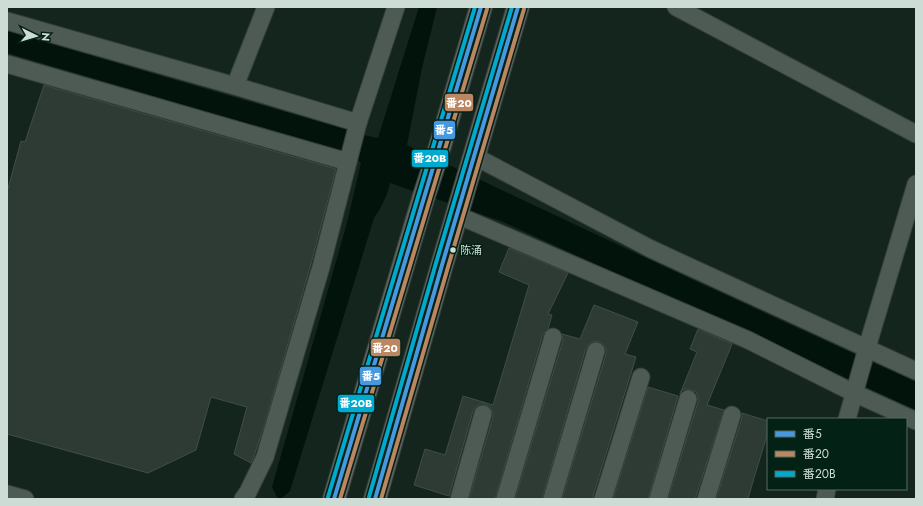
<svg xmlns="http://www.w3.org/2000/svg" width="923" height="506" viewBox="0 0 923 506" font-family="Jost,'Noto Sans SC',sans-serif">
<style>
.water{fill:#02130b}
.building{fill:#2d3b34;stroke:#3f4e47}
.lines{fill:none;stroke-linecap:round;stroke-linejoin:round}
.minor-casing{stroke:#333f39;stroke-width:19}
.highway-casing{stroke:#333f39;stroke-width:24}
.minor{stroke:#4e5a54;stroke-width:17}
.highway{stroke:#5f605f;stroke-width:22}
.bus-1-casing{stroke:#042116;stroke-width:7}
.bus-2-casing{stroke:#042116;stroke-width:7}
.bus-3-casing{stroke:#042116;stroke-width:7}
.bus-1{stroke:#4699e1;stroke-width:4}
.bus-2{stroke:#bb8660;stroke-width:4}
.bus-3{stroke:#00a9ce;stroke-width:4}
.bus-dot{fill:#cdddd5;stroke:#042116;stroke-width:1.5}
.labels{text-anchor:middle;stroke-width:3;stroke-linejoin:round;paint-order:stroke}
.bus-label{font-size:11px;fill:#cdddd5;stroke:#042116;text-anchor:start}
.line-badge{stroke:#042116;stroke-width:1.5}
.badge-label{font-size:11px;text-anchor:middle;font-weight:bold;fill:#fff}
</style>
<rect width="100%" height="100%" fill="#14251e"/>
<path class="water" d="M419 7H437L422 68 407 145C576 226 746 305 916 382V410L501 221 390 183C387 197 382 206 374 218L290 491 281 499H278L272 487 347 223 361 163 352 154 7 53V31L368 136 378 138Z"/>
<g class="building">
<path d="M44 85 336 169 311 264 263 430 254 456 251 463 234 454 247 407 211 397 196 450 148 473 7 434V192L21 141 25 142Z"/>
<path d="M509 248 568 273 548 314 552 315 548 329 543 334 495 499H469L493 417V412L490 407 485 404H480L476 407 473 411 449 496 414 485 425 449 445 455 463 396 493 405 529 285 499 272Z"/>
<path d="M594 305 638 322 625 354 636 357 593 496V499H562L606 354V349L603 344 599 342 594 341 589 344 586 348 542 499H515L563 340 562 334 580 339Z"/>
<path d="M698 329 732 344 707 405 724 410 696 496V499H668L698 402V396L696 392 691 390 685 389 681 391 680 394 697 352 690 349Z"/>
<path d="M648 387 678 396 648 499H613Z"/>
<path d="M742 413 768 421V432L754 478 748 499H716L742 418Z"/>
</g>
<g class="lines">
<defs>
<g id="minor">
<path d="M676 7 916 134"/>
<path d="M7 21 235 86 358 123"/>
<path d="M7 64 348 162"/>
<path d="M235 86 266 7"/>
<path d="M474 156 651 249 916 371"/>
<path d="M457 215 748 340 854 393 916 421"/>
<path d="M847 419 869 341 916 184"/>
<path d="M7 494 25 499"/>
<path d="M243 499 248 492 265 457 321 267 358 123 396 7"/>
<path d="M459 499 483 414"/>
<path d="M505 499 553 337"/>
<path d="M552 499 596 351"/>
<path d="M603 499 641 377"/>
<path d="M658 499 688 399"/>
<path d="M706 499 732 415"/>
<path d="M825 499 827 489"/>
</g>
<g id="highway">
<path d="M334 499 423 199 438 153 481 7"/>
<path d="M375 499 442 265 518 7"/>
</g>
</defs>
<use href="#minor" class="minor-casing"/>
<use href="#highway" class="highway-casing"/>
<use href="#minor" class="minor"/>
<use href="#highway" class="highway"/>
<defs>
<g id="bus-1">
<path d="M334 499 481 7"/>
<path d="M375 499 442 265 518 7"/>
</g>
<g id="bus-2">
<path d="M340 499 487 9"/>
<path d="M381 499 448 267 524 9"/>
</g>
<g id="bus-3">
<path d="M328 497 475 7"/>
<path d="M369 497 436 263 512 7"/>
</g>
</defs>
<use href="#bus-1" class="bus-1-casing"/>
<use href="#bus-2" class="bus-2-casing"/>
<use href="#bus-3" class="bus-3-casing"/>
<use href="#bus-1" class="bus-1"/>
<use href="#bus-2" class="bus-2"/>
<use href="#bus-3" class="bus-3"/>
</g>
<circle class="bus-dot" cx="453" cy="250" r="3.5"/>
<g class="labels">
<g class="bus-label">
<text x="460" y="254">陈涌</text>
</g>
</g>
<g class="line-badge">
<rect x="444" y="93" width="30" height="19" rx="4" fill="#bb8660"/>
<rect x="433" y="120" width="23" height="20" rx="4" fill="#4699e1"/>
<rect x="411" y="149" width="38" height="19" rx="4" fill="#00a9ce"/>
<rect x="370" y="338" width="31" height="19" rx="4" fill="#bb8660"/>
<rect x="359" y="366" width="23" height="20" rx="4" fill="#4699e1"/>
<rect x="337" y="394" width="38" height="19" rx="4" fill="#00a9ce"/>
</g>
<g class="badge-label">
<text x="459" y="107">番20</text>
<text x="444" y="134">番5</text>
<text x="430" y="162">番20B</text>
<text x="385" y="352">番20</text>
<text x="371" y="380">番5</text>
<text x="356" y="407">番20B</text>
</g>
<rect width="923" height="506" fill="none" stroke="#cdddd5" stroke-width="16"/>
<rect x="767" y="418" width="140" height="72" fill="#042116" stroke="#546c62"/>
<rect x="775" y="431" width="20" height="6" fill="#4699e1" stroke="#546c62"/>
<text x="803" y="438" font-size="12" fill="#cdddd5">番5</text>
<rect x="775" y="451" width="20" height="6" fill="#bb8660" stroke="#546c62"/>
<text x="803" y="458" font-size="12" fill="#cdddd5">番20</text>
<rect x="775" y="471" width="20" height="6" fill="#00a9ce" stroke="#546c62"/>
<text x="803" y="478" font-size="12" fill="#cdddd5">番20B</text>
<g transform="translate(36 36) rotate(95)" stroke="#042116" stroke-width="3" paint-order="stroke">
<path d="M0-3L7 15L0 10L-7 15Z" fill="#cdddd5"/>
<text y="-6" font-size="11" font-weight="bold" text-anchor="middle" fill="#cdddd5">N</text>
</g>
</svg>
